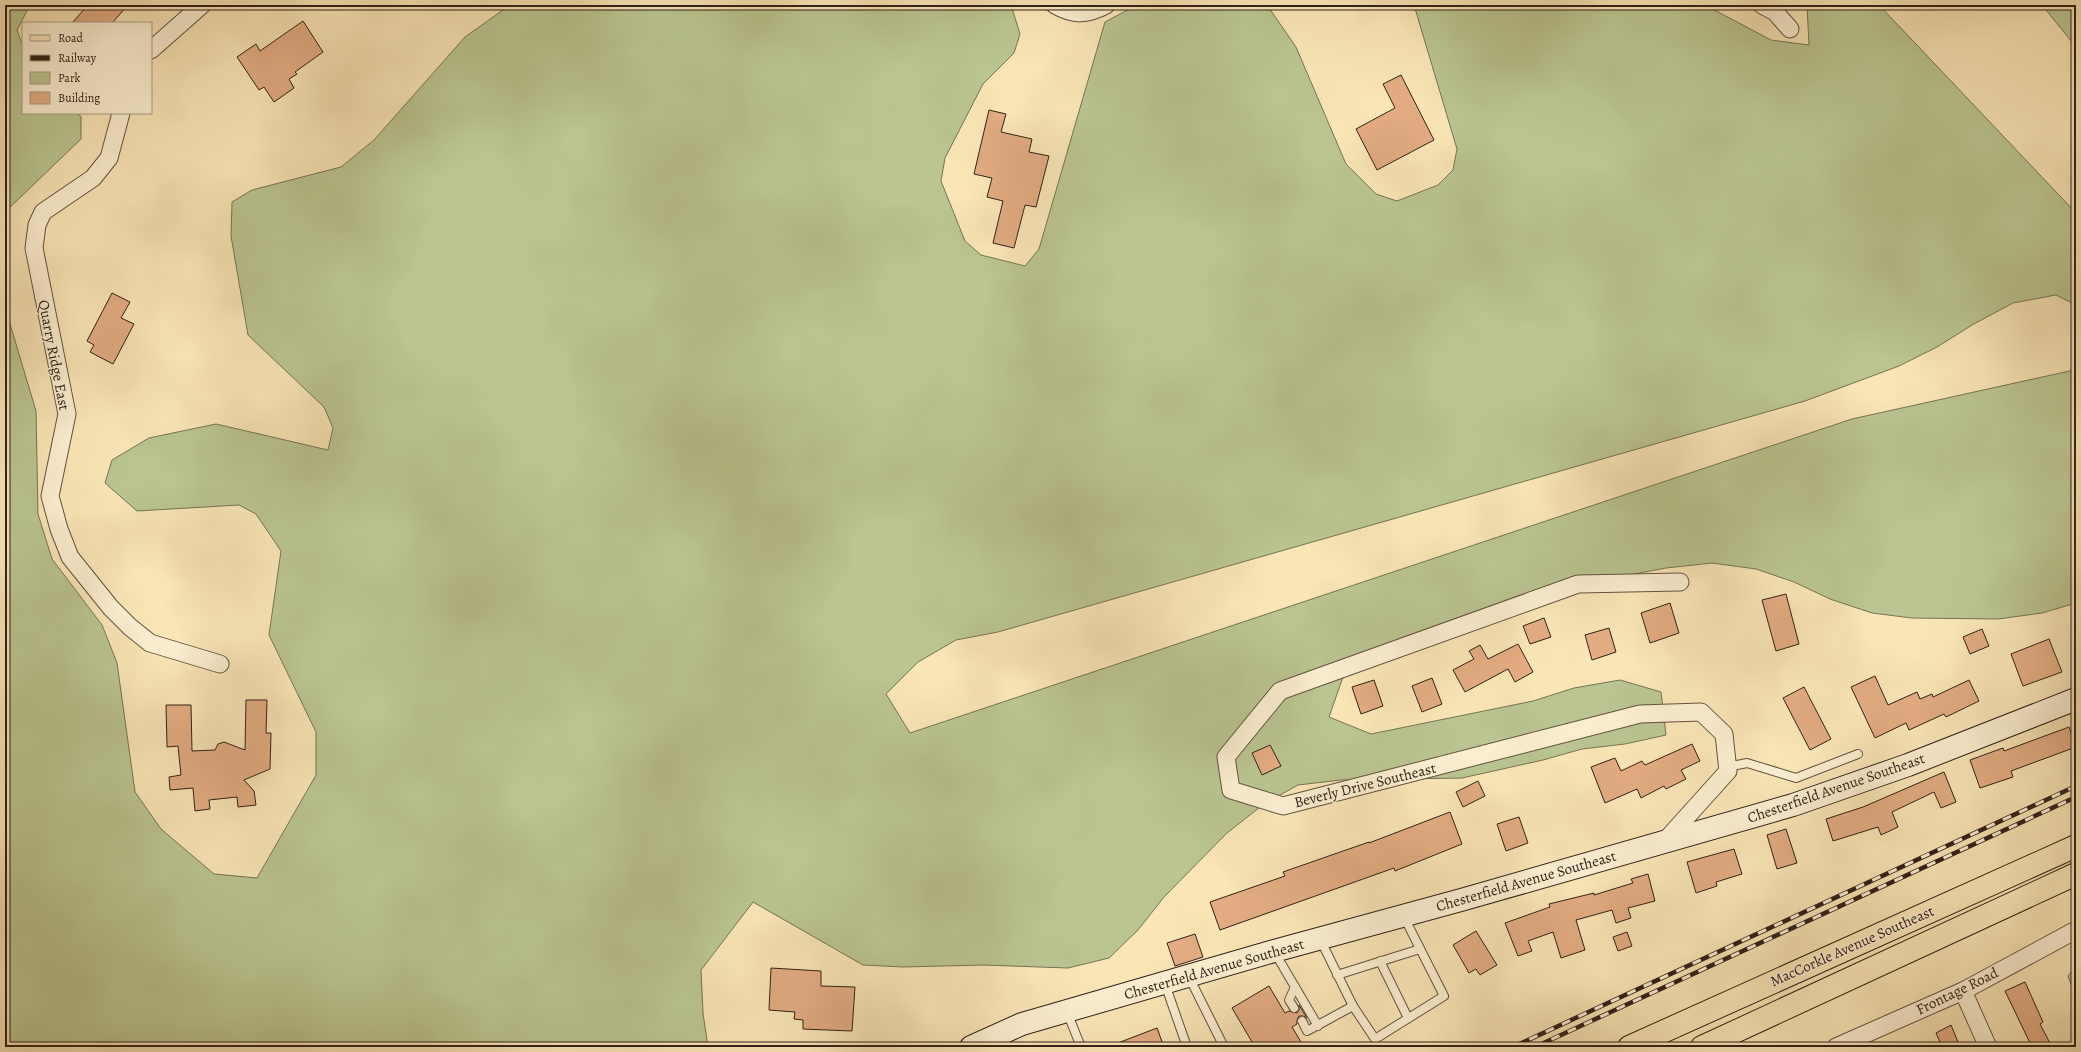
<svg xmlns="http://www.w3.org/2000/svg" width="2081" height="1052" viewBox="0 0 2081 1052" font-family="Alegreya,serif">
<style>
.green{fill:#bac591;stroke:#757355}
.building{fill:#e3ac83;stroke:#302119}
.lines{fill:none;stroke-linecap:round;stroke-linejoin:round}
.lane-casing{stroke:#625240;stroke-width:10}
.street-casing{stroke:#625240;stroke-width:19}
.secondary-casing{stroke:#302119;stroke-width:24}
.primary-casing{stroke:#302119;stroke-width:24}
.lane{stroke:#fbeed0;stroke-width:8}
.street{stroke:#fbeed0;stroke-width:17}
.secondary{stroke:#fbeed0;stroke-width:22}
.primary{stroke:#f9e5b6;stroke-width:22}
.rail-casing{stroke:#302119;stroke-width:4.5}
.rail{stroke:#fbeed0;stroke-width:3;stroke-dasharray:9;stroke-linecap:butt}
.labels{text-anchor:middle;stroke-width:3;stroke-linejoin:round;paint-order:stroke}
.street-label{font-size:15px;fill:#302119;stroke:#fbeed0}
</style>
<rect width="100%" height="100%" fill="#f9e5b6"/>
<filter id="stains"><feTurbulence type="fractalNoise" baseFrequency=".005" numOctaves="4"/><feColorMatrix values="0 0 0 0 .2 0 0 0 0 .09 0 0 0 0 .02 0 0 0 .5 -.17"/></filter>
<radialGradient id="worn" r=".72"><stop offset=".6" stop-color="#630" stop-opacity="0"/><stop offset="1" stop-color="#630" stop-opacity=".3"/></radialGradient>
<g class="green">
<path d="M5 5H30L17 30 23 47V113H78L81 117V139L5 212Z"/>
<path d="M510 5H1011L1020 34 1014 53 983 84 945 158 941 181 965 241 981 255 1025 266 1039 249 1105 22 1137 5H1267L1296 47 1346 164 1376 194 1397 201 1438 185 1453 170 1457 149 1414 5H1705L1771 40 1809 45 1807 5H1879L2076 213V305L2056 295 2013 303 1972 325 1937 347 1899 366 1805 401 998 632 956 640 918 662 886 694 910 733 1852 419 2074 370H2076V603L2042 613 1998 619 1912 618 1872 613 1830 599 1794 582 1756 569 1712 563 1666 568 1581 584 1343 677 1329 717 1371 734 1533 701 1574 688 1620 680 1661 692 1666 735 1625 744 1582 749 1543 760 1462 778 1341 780 1298 785 1264 804 1227 833 1164 897 1138 930 1109 958 1068 968 983 965 903 967 863 965 753 902 701 970 703 1013 708 1047H5V307L36 411 38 514 52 559 102 625 117 663 135 792 161 829 214 874 257 878 316 775V732L269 635 281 551 256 514 239 505 137 511 105 483 112 460 149 438 216 424 328 450 333 428 324 407 248 335 231 236 232 202 252 190 341 167 374 140 465 37Z"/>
<path d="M2042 5H2076V47Z"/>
<path d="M2076 966V998L2068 976Z"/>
</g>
<g class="building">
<path d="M88 5H128L112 23H72Z"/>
<path d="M303 21 323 52 295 72 297 74 289 79 294 88 274 102 264 87 259 90 237 57 256 44 260 51Z"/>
<path d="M1401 75 1434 140 1377 170 1356 129 1395 108 1383 84Z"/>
<path d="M989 110 1006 114 1001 132 1032 139 1029 152 1049 156 1036 207 1025 205 1014 248 993 243 1003 201 987 197 992 178 974 174Z"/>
<path d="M112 293 130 302 121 318 134 324 113 364 90 352 94 345 87 341Z"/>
<path d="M1786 594 1799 644 1776 651 1762 600Z"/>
<path d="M1670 603 1679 633 1650 643 1641 613Z"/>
<path d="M1544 618 1551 637 1530 644 1523 626Z"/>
<path d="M1609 628 1616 652 1592 660 1585 635Z"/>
<path d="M1982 629 1989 646 1970 654 1963 637Z"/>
<path d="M2049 639 2062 672 2023 686 2011 654Z"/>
<path d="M1518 644 1533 672 1515 682 1508 669 1465 692 1453 670 1474 659 1469 651 1480 645 1488 659Z"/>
<path d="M1875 676 1888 705 1917 692 1920 699 1932 694 1933 697 1969 680 1979 701 1946 717 1944 714 1909 730 1906 723 1875 738 1851 687Z"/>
<path d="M1432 678 1442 704 1422 712 1412 686Z"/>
<path d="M1374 680 1383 706 1361 714 1352 687Z"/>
<path d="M1804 687 1831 739 1810 750 1783 698Z"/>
<path d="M246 700H267L266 733H271L270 769 244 780 254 791 256 805 238 807 237 797 209 800 210 809 195 811 193 788 170 790 169 777 181 775 178 746 167 747 166 705H191L192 751 215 750 218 744 224 742 245 750Z"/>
<path d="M2069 727 2076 747 2011 771 2013 777 1980 788 1970 760 2003 748 2004 751Z"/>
<path d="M1692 744 1700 761 1681 770 1686 779 1666 789 1664 786 1641 798 1637 789 1605 803 1591 767 1615 758 1621 771 1642 761 1645 765Z"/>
<path d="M1270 745 1281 766 1262 775 1252 753Z"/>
<path d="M1944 772 1956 802 1941 808 1934 792 1892 812 1898 827 1881 835 1878 827 1833 841 1826 819 1863 807Z"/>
<path d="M1478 781 1485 796 1463 807 1456 792Z"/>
<path d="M1450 812 1462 844 1395 871 1394 868 1220 930 1210 902 1285 876 1283 872 1369 842V843Z"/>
<path d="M1519 817 1528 843 1506 851 1497 824Z"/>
<path d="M1786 829 1797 863 1777 869 1767 835Z"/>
<path d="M1734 849 1742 874 1716 882 1717 886 1696 893 1687 862Z"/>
<path d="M1648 874 1655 901 1628 908 1631 918 1616 923 1612 910 1576 920 1585 950 1561 958 1553 932 1528 941 1532 951 1518 956 1505 923 1550 907 1549 904 1594 893V895L1633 883 1631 879Z"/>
<path d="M1476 931 1497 965 1480 975 1476 969 1469 973 1453 945Z"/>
<path d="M1627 932 1632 946 1618 951 1613 937Z"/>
<path d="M1195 934 1203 957 1175 966 1167 943Z"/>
<path d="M771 968 821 971V986L855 987 852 1031 803 1029V1020L794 1019 795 1012 769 1010Z"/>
<path d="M2025 982 2043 1022 2040 1024 2052 1047H2032L2005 991Z"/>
<path d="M1269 986 1285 1013 1289 1011 1297 1013 1299 1010V1005L1307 1018 1303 1016H1299L1297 1020V1024L1292 1027 1304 1047H1255L1232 1008Z"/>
<path d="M1951 1025 1960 1047H1942L1936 1033Z"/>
<path d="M1157 1028 1164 1047H1111L1110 1046Z"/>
</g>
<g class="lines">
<defs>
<g id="lane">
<path d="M1727 767 1747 763 1796 778 1858 754"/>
<path d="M1320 939 1353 1006 1375 1039 1444 996 1404 917"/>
<path d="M1275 953 1318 1026"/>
<path d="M1380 961 1408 1018"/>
<path d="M1337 975 1420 949"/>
<path d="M1189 977 1224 1047"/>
<path d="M1165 984 1187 1047"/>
<path d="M1294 1008 1289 1000 1295 987"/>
<path d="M1067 1012 1081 1047"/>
<path d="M1302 1021 1307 1031 1353 1006"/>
</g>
<g id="street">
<path d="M1055 5C1074 16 1087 15 1106 5"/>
<path d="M1762 5 1775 12 1790 29"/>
<path d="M151 50 202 5"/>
<path d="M121 113 109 158 93 178 43 212 37 225 34 248 67 414 50 496 59 529 70 557 111 608 130 627 150 643 220 664"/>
<path d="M1665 841 1728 771 1724 734 1701 712 1640 714 1283 806 1231 790 1226 757 1280 691 1578 584 1680 582"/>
<path d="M1963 991 1988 1047"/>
<path d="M1836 1047 1963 991 2076 930"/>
</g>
<path id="secondary" d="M971 1047 1022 1024 1274 951 1461 900 1793 805 1908 765 2076 699"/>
<g id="primary">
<path d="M1629 1047 2076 846"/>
<path d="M1702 1047 2076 874"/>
</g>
</defs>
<use href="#lane" class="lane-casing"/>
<use href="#street" class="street-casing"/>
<use href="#secondary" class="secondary-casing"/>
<use href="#primary" class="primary-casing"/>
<use href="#lane" class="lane"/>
<use href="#street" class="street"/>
<use href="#secondary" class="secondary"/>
<use href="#primary" class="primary"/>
<defs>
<g id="rail">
<path d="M1513 1047 2076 786"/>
<path d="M1535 1047 2076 797"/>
</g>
</defs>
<use href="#rail" class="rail-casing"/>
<use href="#rail" class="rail"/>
</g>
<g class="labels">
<g class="street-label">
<text transform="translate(54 355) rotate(79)" y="5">Quarry Ridge East</text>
<text transform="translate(1365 785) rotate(-14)" y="5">Beverly Drive Southeast</text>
<text transform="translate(1836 788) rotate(-19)" y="5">Chesterfield Avenue Southeast</text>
<text transform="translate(1526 881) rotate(-16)" y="5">Chesterfield Avenue Southeast</text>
<text transform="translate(1852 946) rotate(-24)" y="5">MacCorkle Avenue Southeast</text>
<text transform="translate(1214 969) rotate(-16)" y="5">Chesterfield Avenue Southeast</text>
<text transform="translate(1957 991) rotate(-26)" y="5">Frontage Road</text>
</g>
</g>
<rect width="2081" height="1052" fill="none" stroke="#f9e5b6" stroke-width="20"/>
<rect x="6" y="6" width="2069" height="1040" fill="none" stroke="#302119" stroke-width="2"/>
<rect x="10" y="10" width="2061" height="1032" fill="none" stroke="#302119"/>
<rect x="22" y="22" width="130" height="92" fill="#fbeed0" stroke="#aa9c87"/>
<rect x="30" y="35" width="20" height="6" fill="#f9e5b6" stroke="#aa9c87"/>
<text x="58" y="42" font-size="12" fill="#302119">Road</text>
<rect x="30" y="55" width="20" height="6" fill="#302119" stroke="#aa9c87"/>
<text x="58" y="62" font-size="12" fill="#302119">Railway</text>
<rect x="30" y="72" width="20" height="12" fill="#bac591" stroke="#aa9c87"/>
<text x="58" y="82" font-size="12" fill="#302119">Park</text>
<rect x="30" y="92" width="20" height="12" fill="#e3ac83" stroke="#aa9c87"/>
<text x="58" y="102" font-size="12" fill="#302119">Building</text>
<rect width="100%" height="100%" filter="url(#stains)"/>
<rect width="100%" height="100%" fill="url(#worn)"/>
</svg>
